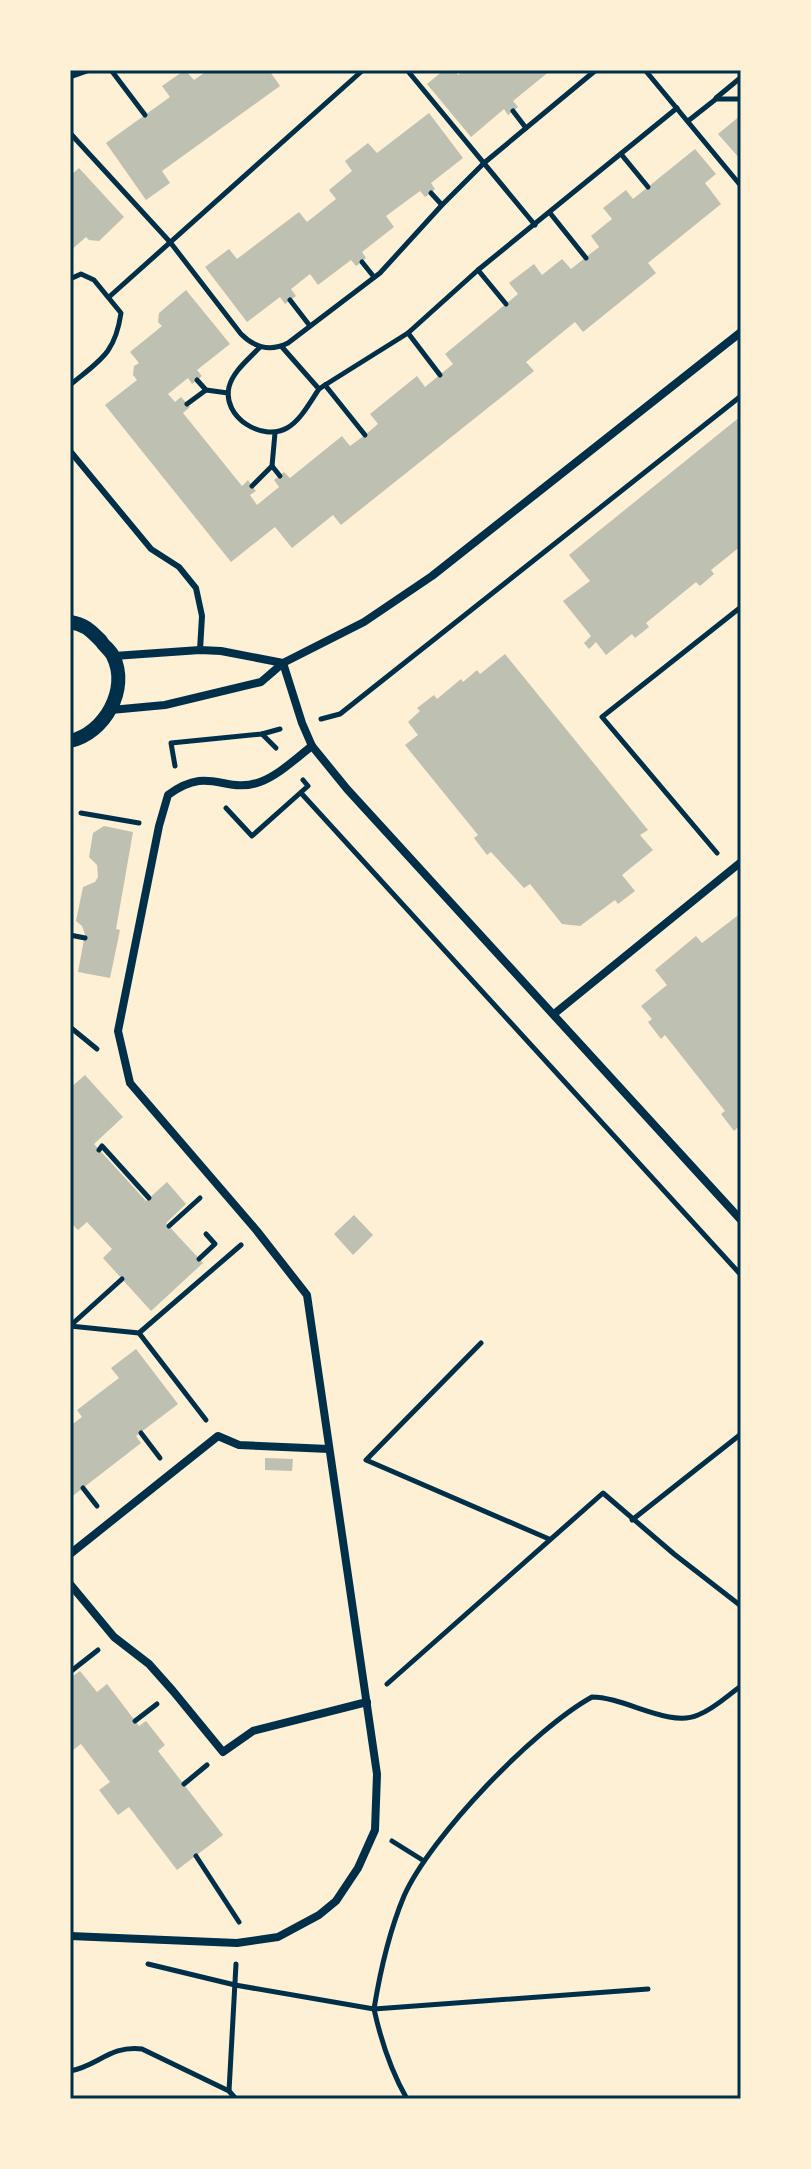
<svg xmlns="http://www.w3.org/2000/svg" width="811" height="2169" viewBox="0 0 811 2169" font-family="'Sofia Sans Condensed',sans-serif">
<style>
.building{fill:#bec0b2}
.lines{fill:none;stroke-linecap:round;stroke-linejoin:round}
.path{stroke:#003049;stroke-width:5}
.service{stroke:#003049;stroke-width:6}
.minor{stroke:#003049;stroke-width:8}
.tertiary{stroke:#003049;stroke-width:14}
.neatline{fill:none;stroke:#003049;stroke-width:3}
</style>
<rect width="100%" height="100%" fill="#fdf0d5"/>
<g class="building">
<path d="M185 70 194 80 208 70H269L280 86 162 171 170 183 146 200 106 143 170 97 162 86Z"/>
<path d="M444 70H454L458 75 465 70H551L513 101 518 107 508 115 504 109 471 137 427 84Z"/>
<path d="M429 113 463 158 431 183 435 189 431 193 425 197 420 191 386 216 394 227 362 252 366 258 362 262 356 266 351 260 318 285 310 274 291 289 296 296 285 304 280 297 247 322 205 267 229 249 237 259 299 212 307 222 336 199 329 190 352 171 345 161 368 143 377 153Z"/>
<path d="M741 115V160L718 134Z"/>
<path d="M695 149 716 174 705 183 721 204 648 263 656 273 583 332 575 322 526 362 534 371 341 525 333 515 292 548 275 527 231 562 105 405 137 380 133 375 134 366 139 363 130 352 162 326 158 322 159 313 186 290 230 344 197 370 202 376 192 384 188 378 168 394 175 402 181 397 190 407 183 413 242 486 248 480 252 486 256 491 250 495 257 505 279 487 274 480 284 472 290 478 342 436 350 446 365 435 378 424 370 414 417 376 425 387 453 364 445 354 518 294 509 283 534 264 542 275 562 259 571 269 599 247 591 236 612 219 603 208 626 190 633 199Z"/>
<path d="M79 168 124 217 99 241 89 240 86 237 70 251V176Z"/>
<path d="M741 416V546L711 570 714 574 700 586 696 582 646 623 649 627 635 638 632 634 606 655 596 642 589 649 584 643 591 636 563 601 590 581 569 555Z"/>
<path d="M505 654 648 830 640 835 653 850 622 875 635 891 618 904 615 900 580 926 562 924 530 884 524 888 491 852 487 855 474 838 478 835 405 745 418 735 408 722 420 711 417 708 434 695 437 699 461 679 463 682 477 670 480 674Z"/>
<path d="M104 826 133 832 116 929 120 930 110 978 78 972 85 934 82 926 76 921 83 887 95 882 98 877 97 865 89 857 93 833Z"/>
<path d="M741 913V1131L738 1127 734 1131 721 1114 725 1111 665 1035 661 1039 648 1022 652 1019 641 1006 667 985 655 970 696 936 702 943Z"/>
<path d="M85 1075 123 1117 94 1144 146 1201 167 1182 186 1204 166 1223 203 1263 151 1311 103 1258 112 1249 87 1222 78 1230 70 1222V1088Z"/>
<path d="M354 1215 373 1235 353 1255 334 1234Z"/>
<path d="M136 1349 178 1404 136 1436 141 1443 70 1498V1426L82 1417 77 1410 119 1378 111 1368Z"/>
<path d="M265 1458 293 1459 292 1471 265 1470Z"/>
<path d="M80 1671 97 1692 107 1684 139 1726 146 1721 165 1745 158 1751 223 1835 177 1870 129 1807 118 1815 99 1790 110 1782 81 1744 70 1752V1672L73 1676Z"/>
</g>
<g class="lines">
<g class="path">
<path d="M70 70V133L170 242 241 334C254 347 270 352 288 343L380 273 442 205 484 163 596 70"/>
<path d="M111 70 145 115"/>
<path d="M407 70 535 225"/>
<path d="M645 70 741 186"/>
<path d="M70 77 90 70"/>
<path d="M716 98 739 79"/>
<path d="M513 111 526 128"/>
<path d="M688 121 716 99H741"/>
<path d="M621 154 648 187"/>
<path d="M431 193 442 205"/>
<path d="M550 213 586 258"/>
<path d="M362 262 374 277"/>
<path d="M478 270 506 304"/>
<path d="M70 279 81 274 94 280 121 313C115 354 100 360 70 385"/>
<path d="M109 297 363 70"/>
<path d="M290 300 310 326"/>
<path d="M408 333 440 375"/>
<path d="M260 347C249 359 233 371 229 387 222 417 262 442 287 428 301 420 310 402 319 389"/>
<path d="M282 347 319 389 325 385 408 333 478 270 677 108"/>
<path d="M197 380 206 390 228 393"/>
<path d="M325 385 365 435"/>
<path d="M187 404 206 390"/>
<path d="M272 466 280 476"/>
<path d="M252 486 272 466 275 433"/>
<path d="M321 719 340 714 741 396"/>
<path d="M262 734 276 748"/>
<path d="M175 766 171 743 262 734 280 729"/>
<path d="M301 793 741 1275"/>
<path d="M226 808 252 836 308 786 303 780"/>
<path d="M81 813 139 823"/>
<path d="M717 853 602 717 741 607"/>
<path d="M70 935 85 938"/>
<path d="M70 1027 97 1049"/>
<path d="M99 1150 102 1146 149 1198"/>
<path d="M169 1226 200 1198"/>
<path d="M199 1259 215 1244 206 1234"/>
<path d="M70 1326 139 1333 206 1420"/>
<path d="M70 1326 122 1279"/>
<path d="M139 1333 241 1245"/>
<path d="M481 1343 366 1460 549 1539"/>
<path d="M141 1433 160 1458"/>
<path d="M83 1488 97 1506"/>
<path d="M632 1520 741 1434"/>
<path d="M70 1672 98 1650"/>
<path d="M387 1684 603 1493 674 1554 741 1606"/>
<path d="M135 1721 157 1704"/>
<path d="M184 1784 207 1765"/>
<path d="M392 1841 424 1861"/>
<path d="M196 1856 239 1922"/>
<path d="M148 1964 235 1985 374 2009C381 2041 391 2071 407 2099"/>
<path d="M648 1989 374 2009C380 1972 389 1932 404 1896 431 1836 534 1729 592 1697 625 1697 669 1728 698 1715 714 1709 727 1696 741 1686"/>
<path d="M70 2071C98 2066 110 2045 142 2049L229 2091 236 2099"/>
<path d="M229 2091 236 1964"/>
</g>
<path class="service" d="M70 451 151 549 179 567 196 588 202 616 200 650"/>
<g class="minor">
<path d="M114 656 200 650 221 651 283 663"/>
<path d="M283 663 302 723 312 746 347 789 741 1220"/>
<path d="M111 710 165 705 261 682 283 663 364 622 432 576 741 332"/>
<path d="M554 1014 741 862"/>
<path d="M70 1554 218 1436 239 1445 329 1449"/>
<path d="M70 1584 114 1637 149 1664 173 1691 223 1752 253 1731 367 1702"/>
<path d="M70 1936 237 1943 278 1937 319 1915 336 1901 358 1868 375 1830 377 1774 307 1295 257 1231 130 1083 118 1031 159 826 168 795C210 764 224 795 260 782 279 775 296 758 312 746"/>
</g>
<path class="tertiary" d="M70 622C86 625 90 630 101 641 104 646 111 651 113 656 130 689 104 734 70 741"/>
</g>
<rect width="811" height="2169" fill="none" stroke="#fdf0d5" stroke-width="144"/>
<rect x="72" y="72" width="667" height="2025" class="neatline"/>
</svg>
